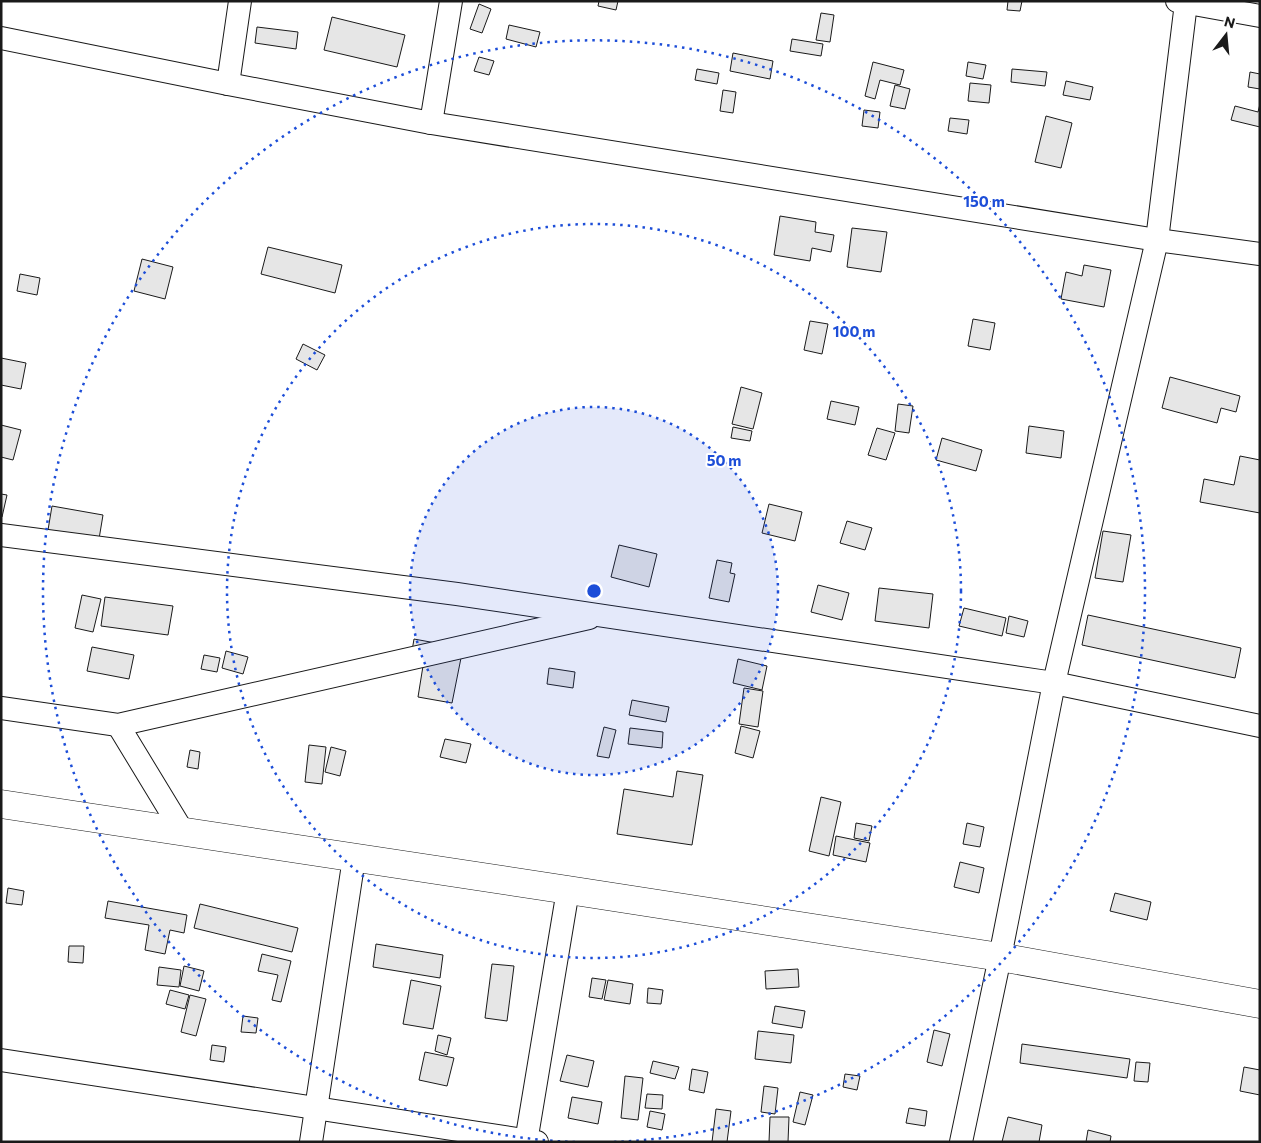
<svg xmlns="http://www.w3.org/2000/svg" width="1261" height="1143" viewBox="0 0 1261 1143" font-family="Commissioner,sans-serif">
<style>
.building{fill:#e6e6e6;stroke:#1a1a1a}
.lines{fill:none;stroke-linecap:round;stroke-linejoin:round}
.street-casing{stroke:#1a1a1a;stroke-width:24}
.primary-casing{stroke:#1a1a1a;stroke-width:29}
.street{stroke:#fff;stroke-width:22}
.primary{stroke:#fff;stroke-width:28}
.ring{fill:none;stroke:#1d4ed8;stroke-width:2.5;stroke-dasharray:2.5 5}
.centre{fill:#1d4ed8;stroke:#fff;stroke-width:2.5}
.ring-label{font-size:15px;text-anchor:middle;font-weight:bold;fill:#1d4ed8;stroke:#fff;stroke-width:4;stroke-linejoin:round;paint-order:stroke}
</style>
<rect width="100%" height="100%" fill="#fff"/>
<g class="building">
<path d="M599 1H618L616 10 598 6Z"/>
<path d="M1008 1H1022L1020 11 1007 10Z"/>
<path d="M479 4 491 9 482 33 470 29Z"/>
<path d="M821 13 834 15 830 42 816 40Z"/>
<path d="M332 17 405 35 397 67 324 50Z"/>
<path d="M509 25 540 32 536 47 506 39Z"/>
<path d="M257 27 298 32 296 49 255 43Z"/>
<path d="M792 39 823 44 821 56 790 51Z"/>
<path d="M733 53 773 61 770 79 730 71Z"/>
<path d="M479 57 494 61 489 75 474 71Z"/>
<path d="M873 62 904 70 900 85 880 80 875 99 865 96Z"/>
<path d="M968 62 986 65 983 79 966 76Z"/>
<path d="M697 69 719 73 717 84 695 80Z"/>
<path d="M1012 69 1047 72 1045 86 1011 82Z"/>
<path d="M1250 72 1260 74V89L1248 87Z"/>
<path d="M1066 81 1093 87 1090 100 1063 95Z"/>
<path d="M970 83 991 85 989 103 968 101Z"/>
<path d="M895 85 910 89 905 109 890 106Z"/>
<path d="M723 90 736 92 733 113 720 111Z"/>
<path d="M1260 104V127L1231 120 1235 106 1258 112Z"/>
<path d="M864 110 880 112 878 128 862 126Z"/>
<path d="M1046 116 1072 123 1061 168 1035 162Z"/>
<path d="M950 118 969 120 967 134 948 131Z"/>
<path d="M780 216 816 222 815 232 834 235 831 252 812 248 810 261 774 255Z"/>
<path d="M852 228 887 232 881 272 847 267Z"/>
<path d="M268 247 342 265 335 293 261 274Z"/>
<path d="M142 259 173 267 165 299 134 291Z"/>
<path d="M1084 265 1111 270 1104 307 1061 299 1066 272 1082 276Z"/>
<path d="M20 274 40 278 37 295 17 291Z"/>
<path d="M973 319 995 323 990 350 968 346Z"/>
<path d="M810 321 828 324 822 354 804 350Z"/>
<path d="M303 344 325 355 317 370 296 359Z"/>
<path d="M1 358 26 363 21 389 1 385Z"/>
<path d="M1170 377 1240 396 1236 412 1221 408 1217 423 1162 408Z"/>
<path d="M741 387 762 393 753 429 732 424Z"/>
<path d="M831 401 859 407 855 425 827 419Z"/>
<path d="M898 404 913 406 909 433 895 431Z"/>
<path d="M1 425 21 430 13 460 1 457Z"/>
<path d="M1029 426 1064 431 1061 458 1026 453Z"/>
<path d="M733 427 752 431 750 441 731 438Z"/>
<path d="M877 428 895 433 886 460 868 455Z"/>
<path d="M942 438 982 450 976 471 936 460Z"/>
<path d="M1240 456 1260 460V513L1200 502 1204 479 1234 485Z"/>
<path d="M1 494 7 495 2 517H1Z"/>
<path d="M769 504 802 512 795 541 762 533Z"/>
<path d="M52 506 103 515 99 539 48 530Z"/>
<path d="M847 521 872 528 865 550 840 543Z"/>
<path d="M1103 531 1131 535 1123 582 1095 578Z"/>
<path d="M619 545 657 554 649 587 611 577Z"/>
<path d="M717 560 732 563 730 573 735 574 729 602 709 598Z"/>
<path d="M818 585 849 593 842 620 811 612Z"/>
<path d="M879 588 933 594 929 628 875 621Z"/>
<path d="M82 595 101 599 93 632 75 628Z"/>
<path d="M105 597 173 606 168 635 101 626Z"/>
<path d="M964 608 1006 618 1002 636 959 626Z"/>
<path d="M1088 615 1241 648 1235 678 1082 645Z"/>
<path d="M1009 616 1028 621 1024 637 1006 633Z"/>
<path d="M414 639 463 648 452 703 418 697 423 666 410 663Z"/>
<path d="M92 647 134 655 129 679 87 671Z"/>
<path d="M226 651 248 657 243 674 222 668Z"/>
<path d="M204 655 220 658 217 672 201 669Z"/>
<path d="M738 659 767 666 762 690 733 683Z"/>
<path d="M549 668 575 672 573 688 547 684Z"/>
<path d="M744 688 763 691 758 727 739 724Z"/>
<path d="M632 700 669 707 666 722 629 715Z"/>
<path d="M741 726 760 731 753 758 735 753Z"/>
<path d="M604 727 616 730 609 758 597 756Z"/>
<path d="M630 728 663 732 662 748 628 744Z"/>
<path d="M445 739 471 744 466 763 440 757Z"/>
<path d="M309 745 326 747 322 784 305 782Z"/>
<path d="M331 747 346 751 340 776 325 772Z"/>
<path d="M190 750 200 752 198 769 187 767Z"/>
<path d="M677 771 703 775 692 845 617 834 624 789 673 797Z"/>
<path d="M821 797 841 802 829 856 809 851Z"/>
<path d="M856 823 872 826 869 841 854 838Z"/>
<path d="M967 823 984 827 980 847 963 844Z"/>
<path d="M836 836 870 843 866 862 833 855Z"/>
<path d="M960 862 984 868 979 893 954 887Z"/>
<path d="M8 888 24 891 22 905 6 903Z"/>
<path d="M1115 893 1151 902 1147 920 1110 911Z"/>
<path d="M108 901 187 915 184 933 170 930 165 954 145 950 149 925 105 918Z"/>
<path d="M200 904 298 928 292 952 194 928Z"/>
<path d="M376 944 443 955 440 978 373 967Z"/>
<path d="M69 946H84L83 963 68 962Z"/>
<path d="M262 954 291 961 281 1002 272 1000 278 975 258 971Z"/>
<path d="M492 964 514 966 507 1021 485 1018Z"/>
<path d="M184 966 204 971 199 991 180 986Z"/>
<path d="M159 967 181 970 179 987 157 985Z"/>
<path d="M798 969 799 987 766 989 765 971Z"/>
<path d="M592 978 606 980 602 999 589 997Z"/>
<path d="M411 980 441 986 433 1029 403 1024Z"/>
<path d="M608 980 633 984 630 1004 604 1000Z"/>
<path d="M648 988 663 990 661 1004 647 1003Z"/>
<path d="M170 990 189 995 185 1009 166 1004Z"/>
<path d="M190 995 206 999 196 1036 181 1032Z"/>
<path d="M775 1006 805 1011 802 1028 772 1023Z"/>
<path d="M243 1016 258 1018 256 1033 241 1032Z"/>
<path d="M934 1030 950 1034 942 1066 927 1062Z"/>
<path d="M758 1031 794 1035 791 1063 755 1059Z"/>
<path d="M438 1035 451 1038 447 1055 435 1051Z"/>
<path d="M1022 1044 1130 1059 1127 1078 1020 1063Z"/>
<path d="M212 1045 226 1047 224 1062 210 1060Z"/>
<path d="M425 1052 454 1058 447 1086 419 1080Z"/>
<path d="M567 1055 594 1061 588 1087 560 1081Z"/>
<path d="M653 1061 679 1067 675 1079 650 1073Z"/>
<path d="M1136 1062 1150 1063 1148 1082 1134 1081Z"/>
<path d="M1244 1067 1260 1070V1095L1240 1091Z"/>
<path d="M692 1069 708 1072 704 1093 689 1090Z"/>
<path d="M845 1074 860 1076 857 1090 843 1087Z"/>
<path d="M625 1076 643 1078 638 1120 621 1118Z"/>
<path d="M764 1086 778 1088 775 1114 761 1112Z"/>
<path d="M800 1092 813 1095 805 1125 793 1122Z"/>
<path d="M647 1094 663 1095 662 1109 645 1108Z"/>
<path d="M572 1097 602 1102 598 1124 568 1118Z"/>
<path d="M909 1108 927 1111 925 1126 906 1123Z"/>
<path d="M716 1109 731 1111 727 1142H712Z"/>
<path d="M650 1111 665 1114 662 1130 647 1127Z"/>
<path d="M770 1117H789L788 1142H790H769Z"/>
<path d="M1008 1117 1042 1125 1039 1142H1002Z"/>
<path d="M1088 1130 1111 1136 1110 1142H1086Z"/>
</g>
<g class="lines">
<defs>
<g id="street">
<path d="M1177 1 1260 16"/>
<path d="M1 38 228 84 431 123 1157 240 1260 254"/>
<path d="M228 84 240 1"/>
<path d="M431 123 451 1"/>
<path d="M1 535 457 594 1054 683 1260 726"/>
<path d="M1 708 118 725 589 618"/>
<path d="M118 725 183 832"/>
<path d="M1 1060 537 1142"/>
<path d="M311 1142 354 858"/>
<path d="M526 1142 568 890"/>
<path d="M961 1142 1000 957 1054 683 1157 240 1186 3"/>
</g>
<path id="primary" d="M1 804 568 890 1000 957 1260 1004"/>
</defs>
<use href="#street" class="street-casing"/>
<use href="#primary" class="primary-casing"/>
<use href="#street" class="street"/>
<use href="#primary" class="primary"/>
</g>
<circle cx="594" cy="591" r="184" fill="#1d4ed8" fill-opacity=".12"/>
<g class="ring">
<circle cx="594" cy="591" r="184"/>
<circle cx="594" cy="591" r="367"/>
<path d="M575 1142A551 551 0 1 1 613 1142"/>
</g>
<circle cx="594" cy="591" r="8" class="centre"/>
<g class="ring-label">
<text x="984" y="207">150 m</text>
<text x="854" y="337">100 m</text>
<text x="724" y="466">50 m</text>
</g>
<rect width="1261" height="1143" fill="none" stroke="#1a1a1a" stroke-width="5"/>
<g transform="translate(1226 35) rotate(16)" stroke="#ffffff" stroke-width="4" paint-order="stroke">
<path d="M0-4L9 19L0 12L-9 19Z" fill="#1a1a1a"/>
<text y="-8" font-size="14" font-weight="bold" text-anchor="middle" fill="#1a1a1a">N</text>
</g>
</svg>
